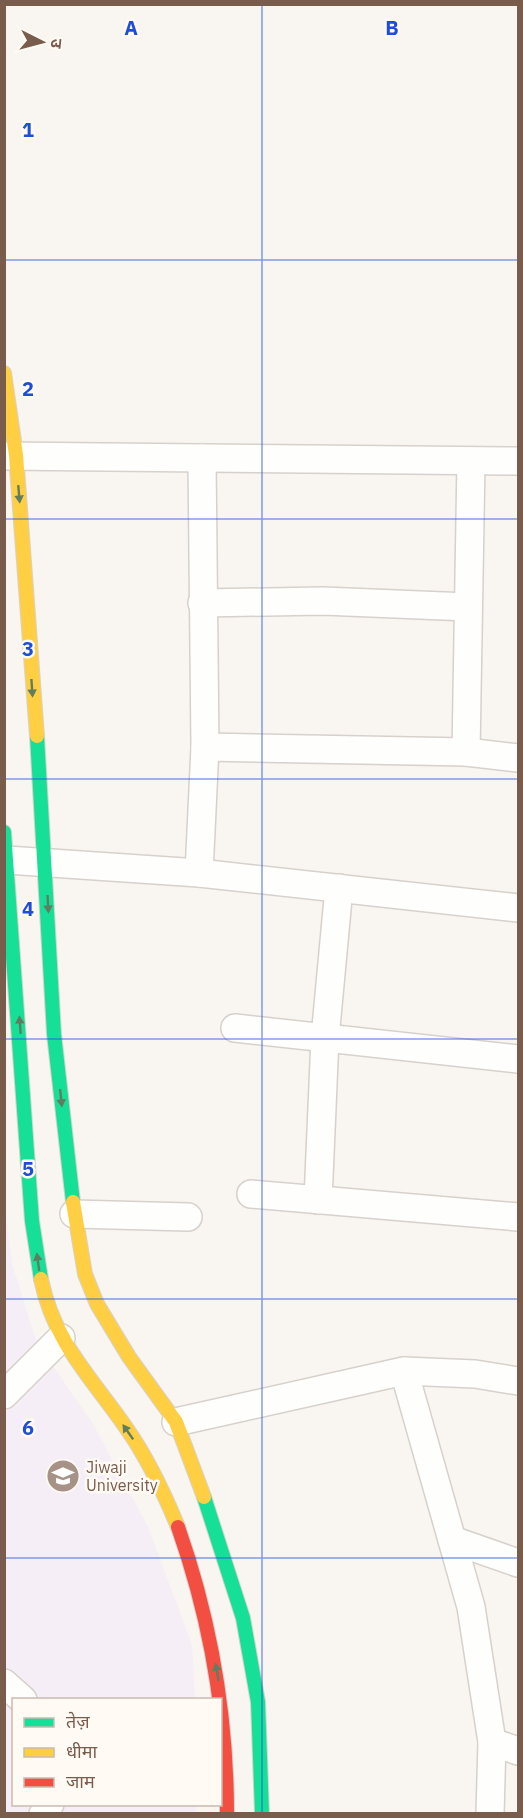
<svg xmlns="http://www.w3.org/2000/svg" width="523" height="1818" viewBox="0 0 523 1818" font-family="'IBM Plex Sans','Noto Sans Devanagari',sans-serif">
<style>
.education{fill:#f6eef6}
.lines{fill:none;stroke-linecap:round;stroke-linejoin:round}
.street-casing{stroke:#d7d1cb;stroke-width:30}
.fast-casing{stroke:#d9d2cb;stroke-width:16}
.slow-casing{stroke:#d9d2cb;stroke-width:16}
.jam-casing{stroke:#d9d2cb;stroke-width:16}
.street{stroke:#fefefd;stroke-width:27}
.fast{stroke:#16e098;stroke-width:14}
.slow{stroke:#ffcf43;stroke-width:14}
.jam{stroke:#f24e42;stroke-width:14}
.oneway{fill:#617d60}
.grid{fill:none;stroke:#1d4ed8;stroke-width:1.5;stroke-opacity:0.55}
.labels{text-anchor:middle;stroke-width:5;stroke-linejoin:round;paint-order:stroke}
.poi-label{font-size:16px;fill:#7a5c4d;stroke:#fffaf3;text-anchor:start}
.grid-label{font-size:20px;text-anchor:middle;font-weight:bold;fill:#1d4ed8;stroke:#fffaf3;stroke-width:5;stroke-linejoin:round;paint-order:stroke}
</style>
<rect width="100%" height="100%" fill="#f9f5f0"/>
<path class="education" d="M4 1200 12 1264 37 1343 93 1424 148 1527 192 1645 195 1699 14 1700V1804L197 1805 196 1813H5Z"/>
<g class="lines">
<defs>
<g id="street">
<path d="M4 456 518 461"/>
<path d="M202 603 323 601 468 607"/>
<path d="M205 747 466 752 518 758"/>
<path d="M466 752 471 461"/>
<path d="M7 860 199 873 518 908"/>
<path d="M199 873 205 747 202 458"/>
<path d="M235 1028 518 1059"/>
<path d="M251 1194 518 1217"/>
<path d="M318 1200 325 1038 339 888"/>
<path d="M74 1214 188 1217"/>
<path d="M404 1371 471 1607 492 1742 490 1814"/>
<path d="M4 1395 61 1338"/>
<path d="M176 1422 404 1371 475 1374 518 1381"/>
<path d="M452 1540 518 1563"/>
<path d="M4 1683 23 1700"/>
<path d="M492 1742 518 1751"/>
<path d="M43 1814 50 1804"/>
</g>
<g id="fast">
<path d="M37 736 54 1034 73 1202"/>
<path d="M4 832 32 1221 41 1279"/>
<path d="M204 1497 243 1618 258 1702 262 1814"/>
</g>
<g id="slow">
<path d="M4 373 16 455 37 736"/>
<path d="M73 1202 85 1274 97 1304 129 1357 176 1422 204 1497"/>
<path d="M41 1279C54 1343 92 1378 127 1429 148 1459 164 1493 178 1527"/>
</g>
<path id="jam" d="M178 1527C211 1621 227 1714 227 1814"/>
</defs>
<use href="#street" class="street-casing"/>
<use href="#fast" class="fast-casing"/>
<use href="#slow" class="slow-casing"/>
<use href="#jam" class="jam-casing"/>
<use href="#street" class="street"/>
<use href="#fast" class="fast"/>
<use href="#slow" class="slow"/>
<use href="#jam" class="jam"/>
</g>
<defs><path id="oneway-solid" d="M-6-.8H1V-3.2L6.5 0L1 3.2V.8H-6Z" transform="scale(1.5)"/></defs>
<g class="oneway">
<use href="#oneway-solid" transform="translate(19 494) rotate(85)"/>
<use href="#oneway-solid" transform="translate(32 688) rotate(86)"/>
<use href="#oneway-solid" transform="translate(48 904) rotate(87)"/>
<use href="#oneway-solid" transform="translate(20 1025) rotate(-94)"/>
<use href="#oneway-solid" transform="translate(61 1098) rotate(84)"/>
<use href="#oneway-solid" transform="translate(38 1262) rotate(-98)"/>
<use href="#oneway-solid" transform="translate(128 1432) rotate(-125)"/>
<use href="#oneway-solid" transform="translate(217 1672) rotate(-100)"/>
</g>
<path class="grid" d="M262 4V1814M4 260H518M4 519H518M4 779H518M4 1039H518M4 1299H518M4 1558H518"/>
<defs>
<symbol id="university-disc" viewBox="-11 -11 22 22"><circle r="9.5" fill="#a69286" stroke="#fffaf3"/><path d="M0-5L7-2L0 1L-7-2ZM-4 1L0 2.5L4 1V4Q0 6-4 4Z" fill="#fff"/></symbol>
</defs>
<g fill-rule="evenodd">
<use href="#university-disc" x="44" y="1457" width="38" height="38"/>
</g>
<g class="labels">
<g class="poi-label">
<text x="86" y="1473">Jiwaji<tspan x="86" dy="18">University</tspan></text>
</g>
</g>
<g class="grid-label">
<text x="131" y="35">A</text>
<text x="392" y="35">B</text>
<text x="28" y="137">1</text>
<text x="28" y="396">2</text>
<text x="28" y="656">3</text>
<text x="28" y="916">4</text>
<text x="28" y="1176">5</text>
<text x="28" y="1435">6</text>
</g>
<rect width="523" height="1818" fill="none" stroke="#7a5c4d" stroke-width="12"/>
<rect x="12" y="1698" width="210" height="108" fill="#fffaf3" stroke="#cabbb1" stroke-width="1.5"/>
<rect x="24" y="1718" width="30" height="9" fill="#16e098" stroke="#cabbb1" stroke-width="1.5"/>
<text x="66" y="1728" font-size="18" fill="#7a5c4d">तेज़</text>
<rect x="24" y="1748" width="30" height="9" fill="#ffcf43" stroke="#cabbb1" stroke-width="1.5"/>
<text x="66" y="1758" font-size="18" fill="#7a5c4d">धीमा</text>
<rect x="24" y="1778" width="30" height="9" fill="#f24e42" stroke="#cabbb1" stroke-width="1.5"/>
<text x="66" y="1788" font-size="18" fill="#7a5c4d">जाम</text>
<g transform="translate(42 42) rotate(96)" stroke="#fffaf3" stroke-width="4.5" paint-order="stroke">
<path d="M0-4.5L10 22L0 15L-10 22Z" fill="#7a5c4d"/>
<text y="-9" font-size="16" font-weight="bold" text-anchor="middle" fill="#7a5c4d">उ</text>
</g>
</svg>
